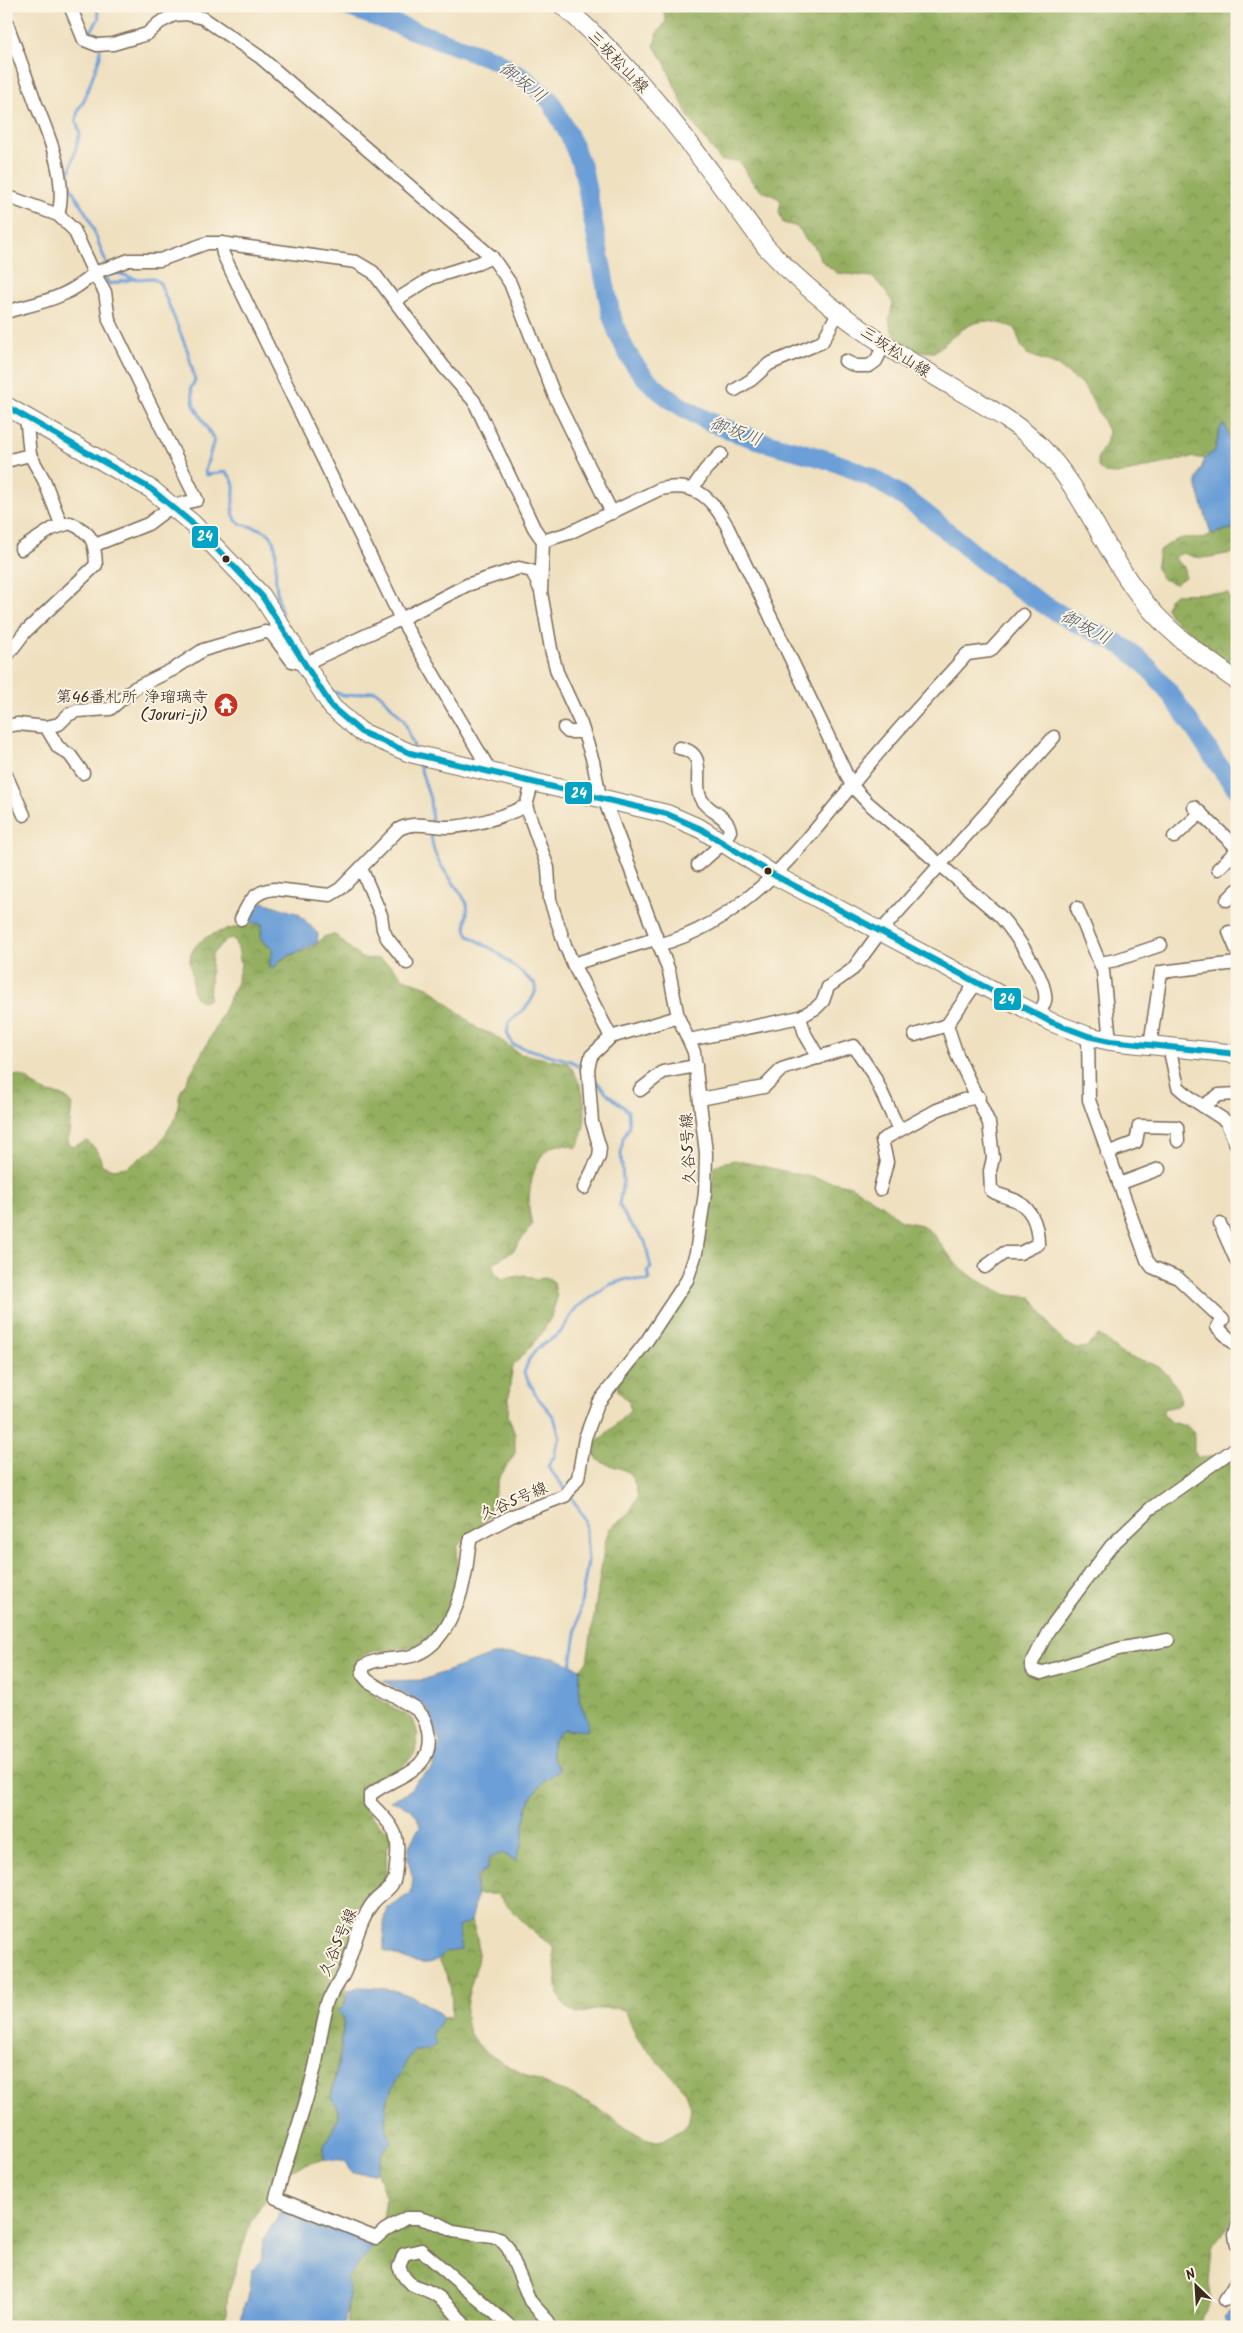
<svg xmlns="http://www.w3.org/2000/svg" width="1243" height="2333" viewBox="0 0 1243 2333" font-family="Kalam,'Klee One',sans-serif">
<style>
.forest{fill:url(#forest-crowns);stroke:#686c3f}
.water{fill:#6c9fd7;stroke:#54647a}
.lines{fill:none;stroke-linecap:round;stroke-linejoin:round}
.stream{stroke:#6c9fd7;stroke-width:3}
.river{stroke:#6c9fd7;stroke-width:19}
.minor-casing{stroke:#7a6a57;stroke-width:15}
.secondary-casing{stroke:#7a6a57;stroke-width:20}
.minor{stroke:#fff;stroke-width:12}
.secondary{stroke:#fff;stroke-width:18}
.bus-1-casing{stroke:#fcf5e5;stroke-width:10}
.bus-1{stroke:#03a3c5;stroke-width:6}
.bus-dot{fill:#3b2a1e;stroke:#fcf5e5;stroke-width:2}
.labels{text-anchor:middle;stroke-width:4;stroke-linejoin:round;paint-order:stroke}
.street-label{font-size:16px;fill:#3b2a1e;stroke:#fcf5e5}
.poi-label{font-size:16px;fill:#3b2a1e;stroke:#fcf5e5;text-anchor:end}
.water-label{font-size:18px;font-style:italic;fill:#4f5968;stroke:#fcf5e5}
.line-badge{stroke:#fcf5e5;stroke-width:2}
.badge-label{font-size:14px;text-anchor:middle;font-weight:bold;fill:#fff}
</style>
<defs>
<pattern id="forest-crowns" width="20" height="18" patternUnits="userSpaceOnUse" patternTransform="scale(1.25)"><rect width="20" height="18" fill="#94af60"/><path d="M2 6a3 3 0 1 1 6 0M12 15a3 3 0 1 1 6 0" fill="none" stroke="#7a8f4f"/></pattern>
</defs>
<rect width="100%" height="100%" fill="#fcf5e5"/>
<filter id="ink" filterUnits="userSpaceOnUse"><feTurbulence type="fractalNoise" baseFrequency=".02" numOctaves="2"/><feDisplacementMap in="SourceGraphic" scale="10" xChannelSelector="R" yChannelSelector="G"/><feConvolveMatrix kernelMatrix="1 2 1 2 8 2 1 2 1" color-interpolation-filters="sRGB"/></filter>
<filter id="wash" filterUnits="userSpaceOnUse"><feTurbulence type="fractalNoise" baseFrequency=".0096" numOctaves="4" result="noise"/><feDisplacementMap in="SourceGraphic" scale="20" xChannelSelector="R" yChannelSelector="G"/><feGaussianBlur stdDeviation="1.12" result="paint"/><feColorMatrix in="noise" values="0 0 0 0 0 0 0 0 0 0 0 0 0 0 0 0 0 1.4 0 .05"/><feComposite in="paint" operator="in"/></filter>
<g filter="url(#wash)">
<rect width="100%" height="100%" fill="#efe0c0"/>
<g class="forest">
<path d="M662 6H1237V462L1224 425 1219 431 1215 450 1205 459 1193 457 1117 474 1104 473 1098 467V457L1107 441 1108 431 1096 406 1083 385 1058 366 1027 354 1021 346 1015 328C973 312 966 327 934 352L914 351 899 342 891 329 889 320 893 303 883 288 872 277 837 273 822 261 814 246 805 239 801 231 795 226 783 223 779 212 781 201C774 194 765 194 757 187 749 180 746 169 739 161H721L688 116 663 59 654 46 657 33 666 22Z"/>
<path d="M1237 527V553C1214 554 1205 563 1183 553L1176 556V561L1184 567 1185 577 1175 584 1163 579 1156 569 1159 551C1175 539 1183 535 1203 539L1211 534Z"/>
<path d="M1214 593 1228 594C1234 603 1233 607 1227 615L1237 649V673L1217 663 1208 647 1170 616 1166 608 1169 599 1175 594Z"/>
<path d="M251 923 262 924 261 934 264 943 273 949 269 966 274 968C282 955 299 954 312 947 323 941 319 935 335 935L361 958 379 959 393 967 403 978 430 988 478 1029 492 1034 520 1054 568 1063C583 1084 588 1105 583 1130 581 1137 581 1142 576 1148 540 1133 530 1175 529 1202 528 1209 531 1218 532 1225L513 1251 493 1263 494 1271 502 1279 525 1275 534 1279 548 1278 554 1282 557 1298 551 1317 542 1333 513 1366 510 1383 508 1415 515 1435V1453L499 1478 488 1516 474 1533 465 1539 457 1547C459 1581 454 1631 417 1645 396 1654 361 1642 353 1669 363 1693 391 1706 413 1719L418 1735 415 1753 399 1771 374 1783 362 1797C367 1814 375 1822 389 1832L391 1841C382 1852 389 1863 385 1876 382 1889 366 1898 357 1908L358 1918 364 1933 345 1982C348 1993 344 1999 344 2009 343 2040 336 2068 331 2098L338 2107V2119L324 2146V2159L275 2174 267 2196 251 2221 228 2294 226 2314 220 2326 6 2327V1076C32 1073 28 1086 46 1092 61 1097 59 1091 72 1103L68 1144 74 1146 87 1141 98 1151 102 1165 113 1169 127 1167 159 1145 176 1117 180 1093 215 1029 236 985 241 965 238 948 233 938 227 939 212 954 209 999 202 1002C190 995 193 988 192 975 191 968 188 959 192 952 202 931 232 930 251 923Z"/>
<path d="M735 1160 851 1186 882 1205 901 1221 922 1225 934 1235 955 1263 977 1280 1007 1295 1031 1297C1049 1319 1049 1335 1076 1349L1086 1347 1098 1336C1109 1339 1111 1346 1119 1352 1131 1360 1144 1359 1155 1365 1168 1371 1179 1388 1181 1402L1177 1406 1163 1409V1414L1170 1422 1187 1426 1194 1433V1451L1198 1458 1221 1456 1237 1460V2213L1211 2248 1208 2283 1211 2303 1196 2327H349C344 2311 352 2295 347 2279L356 2265 366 2255 370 2241 383 2219 386 2198 377 2173 382 2152 391 2141C381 2116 384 2100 398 2078 405 2067 404 2061 414 2051L427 2050 432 2033 443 2018 451 2017C453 1996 451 1979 439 1961L458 1927 471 1921C493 1964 457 1989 468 2029 478 2062 560 2088 589 2103 606 2112 631 2134 648 2140 663 2145 677 2132 688 2124L691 2108 686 2092 637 2038 626 2012 616 2008H603L577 2014 565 2007 558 1994 553 1946 533 1932 497 1894H477C474 1882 477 1877 487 1869L489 1858 503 1853 514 1861 522 1844 526 1810 533 1794 544 1781 560 1770C548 1754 548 1743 563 1729L571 1731 588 1721 579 1700 580 1669 587 1662 605 1543 609 1529 629 1514 638 1496C636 1490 635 1482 631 1476 623 1464 605 1469 593 1455L594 1445 630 1411 629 1402 618 1391V1381L694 1280 707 1224 714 1167 721 1163Z"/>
</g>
<g class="water">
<path d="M1225 425 1237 462V527L1211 534 1197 487V479L1205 459 1215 450 1221 426Z"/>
<path d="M263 902 299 914 318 934 317 943 280 960 274 968H270V959L273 949 261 940 262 924 251 923 250 919 254 906Z"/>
<path d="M514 1654 555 1658 580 1669 579 1700 588 1721 587 1731 563 1729C548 1743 548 1755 560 1770L544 1781 533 1794 526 1810 522 1844 515 1861 503 1853 489 1858 487 1869C468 1882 479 1881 476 1897 475 1905 473 1913 471 1921L458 1927 462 1950 445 1952C430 1974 405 1958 384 1951V1924L388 1908 411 1893 413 1879 408 1859 409 1846 420 1826C416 1809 406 1805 390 1801L409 1792 415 1782 433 1768 440 1743 429 1710 417 1701 383 1681 423 1680 492 1655Z"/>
<path d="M358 1987C391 1987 419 1994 443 2018L432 2033 436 2045 427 2050 414 2051C404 2061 405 2068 398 2078 384 2100 381 2116 391 2141L382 2152 377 2173H351C349 2170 347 2164 345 2162 339 2157 330 2162 324 2159V2146L338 2119V2107L331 2098 341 2051 344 2018 338 2011 344 2007 348 1991Z"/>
<path d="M282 2206 370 2241V2251L356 2265 347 2279 350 2288 344 2327H240L244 2306 250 2291 252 2269 261 2262 263 2239 278 2217Z"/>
<path d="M1237 2306V2327H1227L1225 2318Z"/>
</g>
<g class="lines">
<g class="stream">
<path d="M96 6 99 18 91 31 98 40"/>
<path d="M100 48V56L84 100 78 110 76 120 80 133 68 178 71 188 89 218 107 265"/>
<path d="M110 271 137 279 152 278 160 283 188 352 195 380 191 388 194 405 214 440 205 471 206 475 225 472C244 485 226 503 236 520 241 528 261 525 270 535 280 546 274 569 276 583 277 593 279 604 282 613"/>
<path d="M105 277 109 284 134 279"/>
<path d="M328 690 346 696 374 691 379 693 404 720 414 747"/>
<path d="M418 761 430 799 432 822"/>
<path d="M431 829C431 865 452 875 467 904 469 915 462 925 469 936L494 950 534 983 536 989C531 1007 521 1011 509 1022L507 1033 513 1045 571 1061 585 1072"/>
<path d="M566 1490 548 1467 552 1459 555 1457V1450L560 1438 554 1417 538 1398 524 1373 529 1359 538 1348 560 1333 576 1308 609 1285 627 1279 648 1281 650 1279 647 1271 651 1268 645 1241 627 1220 619 1204 623 1182 621 1153 623 1138 629 1127 628 1111 607 1093 594 1079"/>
<path d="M569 1667 571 1664 588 1561 585 1519 570 1495"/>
</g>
<path class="river" d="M345 6 495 60 526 80 550 100 569 135 583 169 611 314C616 330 622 345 631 359 661 407 730 433 782 447 816 456 850 465 881 483 932 512 972 557 1020 589 1038 601 1057 613 1076 623 1092 632 1112 638 1127 649 1174 683 1199 745 1237 789"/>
</g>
</g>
<g filter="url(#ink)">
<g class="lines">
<defs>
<g id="minor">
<path d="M70 6 84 40 97 45 113 44 147 34 159 23 174 15 186 14 203 18 260 57 492 257"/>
<path d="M6 21C16 49 26 77 36 104 49 136 68 180 58 215"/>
<path d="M6 196 58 215 74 230 94 273 129 260H160L207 243H221L356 262 373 272 444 367 474 401 534 528 543 541 541 592 551 649 557 672 581 724 593 761 600 797 604 799 669 971 678 1017 694 1052 706 1153 705 1193 696 1253 687 1280 646 1342 598 1403 585 1438 578 1478 565 1496 512 1516 471 1538C467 1551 468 1563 465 1576 459 1605 445 1644 415 1655 398 1661 377 1656 363 1667V1675L368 1681 416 1709C424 1716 426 1722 428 1732 435 1773 394 1775 370 1795V1803C399 1832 400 1834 395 1876 394 1889 378 1895 372 1904 358 1923 354 1949 345 1971 341 1981 333 1990 329 2001 321 2023 320 2048 314 2071 304 2114 287 2155 276 2198L376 2238 385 2230 406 2218H419L439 2224 453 2231 499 2238 508 2248 530 2301 548 2321 547 2327"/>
<path d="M221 243 223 254 401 619 492 774"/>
<path d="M396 300 431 278 479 263 492 257 510 283 555 397 612 513"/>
<path d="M6 312C40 302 67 299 94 273L105 292 109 320 197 500 172 506 148 524 95 545"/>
<path d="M845 361 856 366H869L876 361 884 345"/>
<path d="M735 390 751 380 769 364 822 342 838 313"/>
<path d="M30 455 44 480 61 524"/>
<path d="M6 461 30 455 26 416"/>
<path d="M692 489 706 469 721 454"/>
<path d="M543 541 569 533 660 489C694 482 710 495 726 524L852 786 867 802 1000 916C1013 931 1049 981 1045 1001 1044 1005 1040 1011 1038 1015"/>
<path d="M6 657 25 632 96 565C95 542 93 533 70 523L52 529 21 549"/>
<path d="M6 726 18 724 46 727 59 724 68 715 77 711 110 709 135 688 174 669 203 650 265 632 271 633 292 661 304 664 401 619 467 585 519 568 532 571 540 589"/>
<path d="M46 727 58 747 70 755 83 773"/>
<path d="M564 728 568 732H583"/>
<path d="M679 748C709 753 693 779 700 797 706 812 728 814 730 831L722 844 698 865"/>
<path d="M6 775 24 815"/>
<path d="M526 806 548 868 550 900 565 945 573 964 611 1037 678 1017"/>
<path d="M1194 807 1237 848"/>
<path d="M1174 837 1201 813"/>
<path d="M361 868 381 915 383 929 387 938 407 963"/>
<path d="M1218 869 1237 850"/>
<path d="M1227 900 1237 890"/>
<path d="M1077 908 1103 971 1110 1041"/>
<path d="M241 919C248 903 254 891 274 889L330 895 340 889 399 829C416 820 433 828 452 827 478 825 502 817 526 806L532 784"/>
<path d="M1229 932 1237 951"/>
<path d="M658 945C748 922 805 842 861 774 894 732 932 694 967 654L990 651 1023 615"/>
<path d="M1100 963 1116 960 1161 945"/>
<path d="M573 964 655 939"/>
<path d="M976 983 947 1025 957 1055 989 1123 993 1158 990 1171 991 1190C997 1195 1002 1195 1009 1198 1030 1204 1038 1223 1038 1244L1020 1253H1004L985 1267"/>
<path d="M800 1017 805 1034 819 1058"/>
<path d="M915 1035 947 1025"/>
<path d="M1088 1036 1089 1100 1147 1260 1152 1267 1178 1278 1223 1320 1217 1327 1237 1346"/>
<path d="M689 1040 800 1017 816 1008 823 1001 828 987 853 969 880 932 1054 737"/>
<path d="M1150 1045 1161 972 1237 963"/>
<path d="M1169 1047 1178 1087 1192 1099 1226 1121 1237 1146"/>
<path d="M640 1090 663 1072 696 1066"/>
<path d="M700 1099 764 1087 782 1069 854 1046 874 1076 899 1130"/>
<path d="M1203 1106 1219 1095 1237 1094"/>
<path d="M1107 1153 1136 1142 1139 1126 1177 1127 1178 1141"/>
<path d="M1119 1184 1159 1169"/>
<path d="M584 1188 599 1157 600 1148 592 1122 588 1069 591 1056 611 1037"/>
<path d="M880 1189 887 1162 882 1140 937 1110 963 1100 979 1097"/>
<path d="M1220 1224 1237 1262"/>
<path d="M1168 1640 1118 1649 1041 1673 1033 1670 1031 1665 1048 1631 1111 1546 1151 1508 1237 1447"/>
<path d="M1237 2227 1235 2234 1237 2245"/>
<path d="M1225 2300 1237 2281"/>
<path d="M466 2327C458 2317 450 2305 440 2298 421 2283 410 2293 399 2267L404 2254 421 2250 511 2327"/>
</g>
<g id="secondary">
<path d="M563 6C646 77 702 160 766 247 819 304 883 346 950 385 981 404 1014 420 1040 446 1082 488 1101 544 1136 591 1163 629 1199 654 1237 681"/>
<path d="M6 406 151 489 193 524 262 596 332 707 361 732 410 753 667 814 701 829 774 875 1051 1022 1088 1036 1110 1041 1237 1054"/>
</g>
</defs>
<use href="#minor" class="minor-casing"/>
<use href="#secondary" class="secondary-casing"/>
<use href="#minor" class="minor"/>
<use href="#secondary" class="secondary"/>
<defs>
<path id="bus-1" d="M6 406 151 489 193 524 262 596 332 707 361 732 410 753 667 814 701 829 774 875 1051 1022 1088 1036 1110 1041 1237 1054"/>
</defs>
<use href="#bus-1" class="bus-1-casing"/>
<use href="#bus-1" class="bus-1"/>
</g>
</g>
<defs>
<symbol id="temple-disc" viewBox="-11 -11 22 22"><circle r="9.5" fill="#c8321e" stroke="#fcf5e5"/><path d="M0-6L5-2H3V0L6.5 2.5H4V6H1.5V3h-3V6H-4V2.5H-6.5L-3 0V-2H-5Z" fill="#fff"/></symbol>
</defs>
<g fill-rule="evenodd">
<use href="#temple-disc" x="212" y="691" width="28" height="28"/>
</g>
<g class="bus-dot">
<circle cx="226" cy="559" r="4.5"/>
<circle cx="768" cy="871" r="4.5"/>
</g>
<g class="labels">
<g class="street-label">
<text transform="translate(619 61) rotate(46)" y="6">三坂松山線</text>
<text transform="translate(896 351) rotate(33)" y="6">三坂松山線</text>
<text transform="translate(687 1149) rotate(-93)" y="6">久谷5号線</text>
<text transform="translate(513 1500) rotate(-23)" y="6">久谷5号線</text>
<text transform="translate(337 1942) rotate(-67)" y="6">久谷5号線</text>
</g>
<g class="poi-label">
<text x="208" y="702">第46番札所 浄瑠璃寺<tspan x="208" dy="18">(Joruri-ji)</tspan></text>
</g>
<g class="water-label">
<text transform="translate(523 82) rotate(38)" y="6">御坂川</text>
<text transform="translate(736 431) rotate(20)" y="6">御坂川</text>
<text transform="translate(1086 627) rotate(28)" y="6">御坂川</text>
</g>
</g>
<g class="line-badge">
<rect x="191" y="525" width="28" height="24" rx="5" fill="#03a3c5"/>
<rect x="564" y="781" width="29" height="24" rx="5" fill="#03a3c5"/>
<rect x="993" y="987" width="29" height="24" rx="5" fill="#03a3c5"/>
</g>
<g class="badge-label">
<text x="205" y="541">24</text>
<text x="579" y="798">24</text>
<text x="1007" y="1004">24</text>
</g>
<rect width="1243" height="2333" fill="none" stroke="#fcf5e5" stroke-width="25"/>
<g transform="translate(1196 2286) rotate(335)" stroke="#fcf5e5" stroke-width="4" paint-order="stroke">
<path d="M0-4L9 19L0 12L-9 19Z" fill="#3b2a1e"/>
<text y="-8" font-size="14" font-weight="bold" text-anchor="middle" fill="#3b2a1e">N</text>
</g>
</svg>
